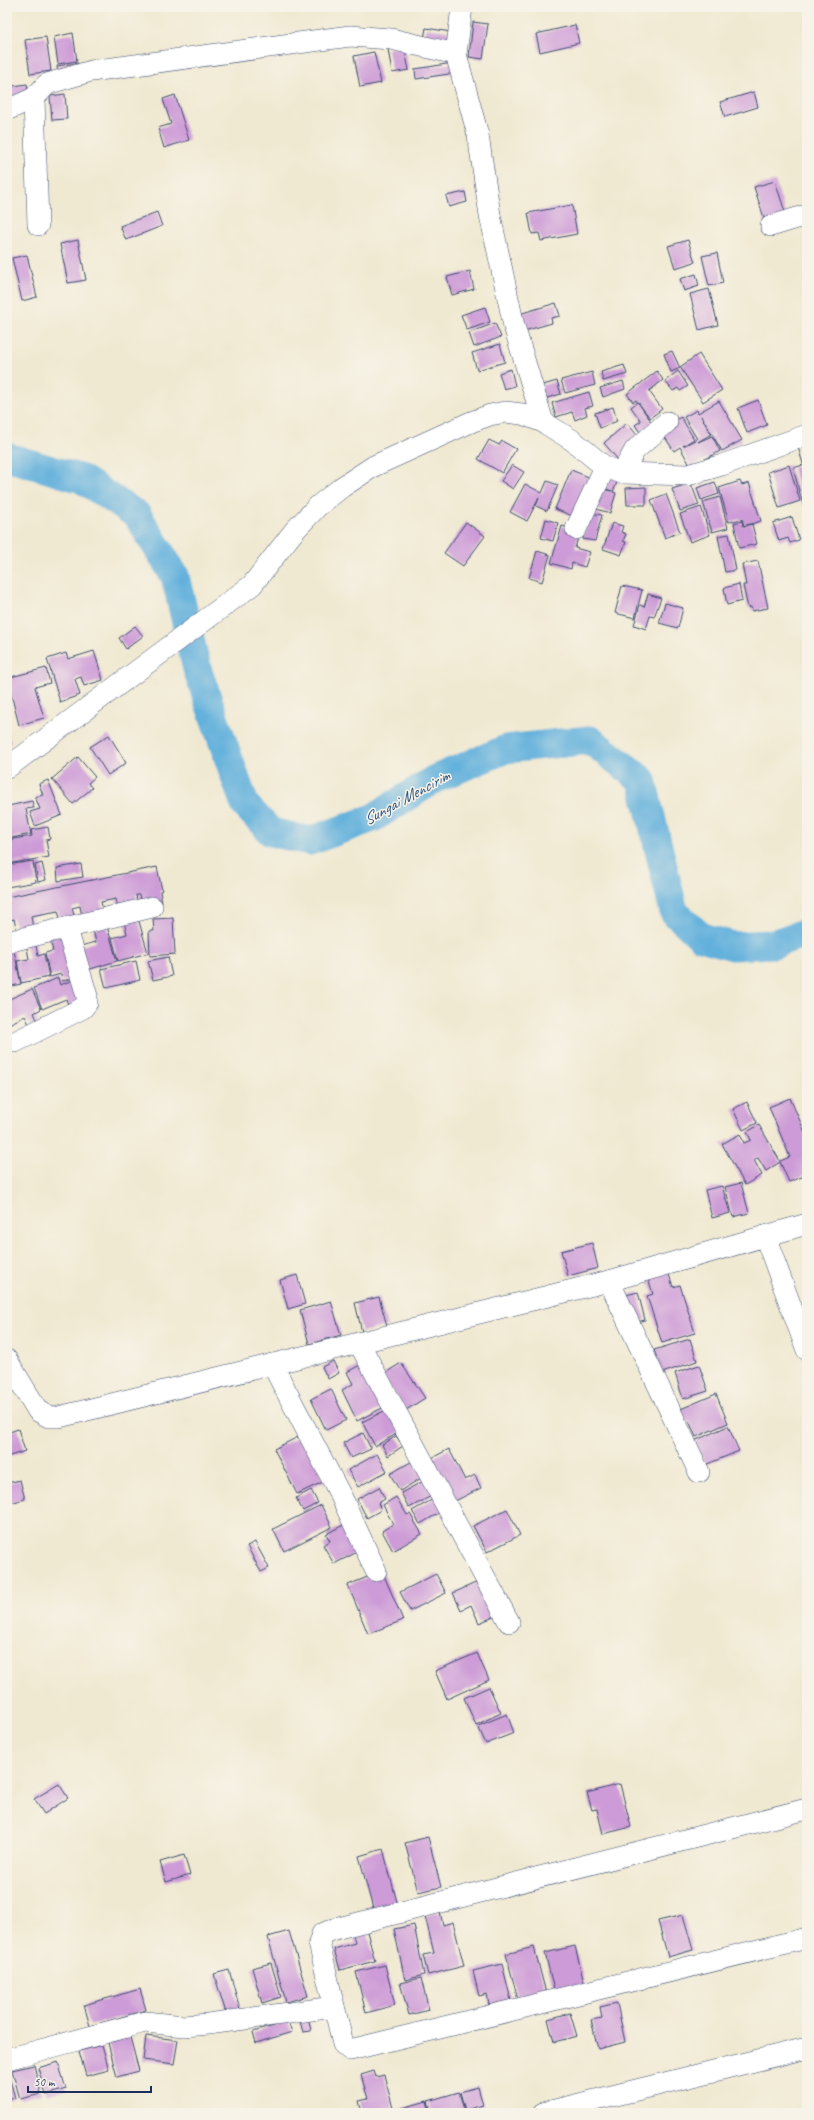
<svg xmlns="http://www.w3.org/2000/svg" width="814" height="2120" viewBox="0 0 814 2120" font-family="Caveat,sans-serif">
<style>
.lines{fill:none;stroke-linecap:round;stroke-linejoin:round}
.river{stroke:#62b0dc;stroke-width:29}
.building{fill:#cd9bd7}
.minor-casing{stroke:#3b4b6f;stroke-width:22}
.minor{stroke:#fff;stroke-width:21}
.labels{text-anchor:middle;stroke-width:3;stroke-linejoin:round;paint-order:stroke}
.water-label{font-size:17px;font-style:italic;fill:#305684;stroke:#f7f3e8}
</style>
<rect width="100%" height="100%" fill="#f7f3e8"/>
<filter id="ink" filterUnits="userSpaceOnUse"><feTurbulence type="fractalNoise" baseFrequency=".025" numOctaves="2"/><feDisplacementMap in="SourceGraphic" scale="8" xChannelSelector="R" yChannelSelector="G"/><feConvolveMatrix kernelMatrix="1 2 1 2 8 2 1 2 1" color-interpolation-filters="sRGB"/></filter>
<filter id="wash" filterUnits="userSpaceOnUse"><feTurbulence type="fractalNoise" baseFrequency=".012" numOctaves="4" result="noise"/><feDisplacementMap in="SourceGraphic" scale="16" xChannelSelector="R" yChannelSelector="G"/><feGaussianBlur stdDeviation="0.9" result="paint"/><feColorMatrix in="noise" values="0 0 0 0 0 0 0 0 0 0 0 0 0 0 0 0 0 1.4 0 .05"/><feComposite in="paint" operator="in"/></filter>
<g filter="url(#wash)">
<rect width="100%" height="100%" fill="#f0e9d2"/>
<g class="lines">
<path class="river" d="M7 457 82 479 137 515 175 576 197 669 245 805 271 832 310 841 373 818 435 779 506 749 590 740 642 780 674 912 701 937 733 946 773 944 807 932"/>
</g>
<g id="blocks">
<g class="building">
<path d="M473 22 488 24 483 59 469 57Z"/>
<path d="M575 25 579 43 540 52 536 34Z"/>
<path d="M426 28 457 33 455 49 423 44Z"/>
<path d="M73 33 77 61 58 64 54 37Z"/>
<path d="M46 37 51 71 30 74 25 40Z"/>
<path d="M404 46 409 70 392 73 388 49Z"/>
<path d="M374 52 381 83 360 87 354 56Z"/>
<path d="M78 63 80 74 58 77 57 66Z"/>
<path d="M453 63 455 73 416 79 415 69Z"/>
<path d="M27 84 29 99 7 102V87Z"/>
<path d="M754 92 758 107 725 117 720 102Z"/>
<path d="M65 94 67 119 52 120 50 96Z"/>
<path d="M175 95 189 140 164 148 158 128 171 124 163 99Z"/>
<path d="M775 181 787 218 766 224 754 187Z"/>
<path d="M465 192 467 202 449 207 446 196Z"/>
<path d="M572 205 577 234 541 241 539 233 532 234 528 213Z"/>
<path d="M157 212 162 226 126 240 120 226Z"/>
<path d="M78 240 86 280 68 283 60 244Z"/>
<path d="M688 240 695 262 675 268 668 246Z"/>
<path d="M717 253 723 283 709 286 702 256Z"/>
<path d="M27 255 37 297 22 301 12 258Z"/>
<path d="M470 271 474 289 452 295 447 277Z"/>
<path d="M696 274 699 286 684 291 680 279Z"/>
<path d="M709 289 718 325 699 330 690 294Z"/>
<path d="M556 303 560 316 551 318 552 323 524 331 519 314Z"/>
<path d="M485 307 490 322 467 330 461 315Z"/>
<path d="M495 323 501 337 474 347 469 333Z"/>
<path d="M500 344 505 362 477 370 472 353Z"/>
<path d="M672 351 680 368 671 372 664 354Z"/>
<path d="M699 354 722 390 703 402 680 367Z"/>
<path d="M624 365 627 374 603 381 601 372Z"/>
<path d="M511 369 515 386 504 389 499 373Z"/>
<path d="M657 371 663 380 649 391 662 409 650 418 636 400 633 402 627 394Z"/>
<path d="M678 371 688 386 680 391 678 388 673 391 665 381Z"/>
<path d="M592 372 595 385 565 393 561 380Z"/>
<path d="M557 381 561 394 540 400 536 387Z"/>
<path d="M623 381 625 389 603 397 600 388Z"/>
<path d="M589 392 593 406 585 408 587 415 575 420 572 412 556 417 552 403Z"/>
<path d="M758 400 767 425 747 433 738 408Z"/>
<path d="M719 401 742 440 722 451 701 416 711 434 698 442 712 436 720 451 691 467 680 447 674 451 660 430 681 417 694 439 683 446 697 439 684 417 697 410 698 413Z"/>
<path d="M638 402 652 423 640 432 635 425 641 421 631 407Z"/>
<path d="M613 407 617 421 600 428 595 413Z"/>
<path d="M627 423 642 441 619 461 604 443Z"/>
<path d="M489 440 499 445 502 441 516 449 502 473 478 459Z"/>
<path d="M807 444V463L803 464 798 447Z"/>
<path d="M807 464V504L803 505 793 468Z"/>
<path d="M512 465 524 472 513 489 501 481Z"/>
<path d="M789 465 800 501 779 508 768 472Z"/>
<path d="M571 470 591 478 575 517 555 509Z"/>
<path d="M609 471 620 475 613 492 616 493 610 513 596 509 602 489 612 491 603 488Z"/>
<path d="M547 481 558 485 547 511 536 506 539 498 527 521 510 512 525 484 542 493Z"/>
<path d="M740 481 742 485 749 483 761 521 744 526 742 519 729 522 719 488Z"/>
<path d="M715 482 719 494 701 500 697 488Z"/>
<path d="M691 483 699 505 680 511 672 489Z"/>
<path d="M646 487V505H627L626 488Z"/>
<path d="M666 494 680 532 665 538 651 500Z"/>
<path d="M720 497 728 528 712 532 703 502Z"/>
<path d="M701 507 710 535 690 542 680 514Z"/>
<path d="M589 513 602 515 595 541 583 539Z"/>
<path d="M792 517 799 540 790 543 788 538 779 541 773 523Z"/>
<path d="M546 519 558 523 553 541 541 538Z"/>
<path d="M742 521 743 526 752 524 757 544 739 548 734 523Z"/>
<path d="M466 522 485 536 463 566 444 553Z"/>
<path d="M612 523 623 526 621 532 626 534 623 541 626 542 621 555 603 549Z"/>
<path d="M562 526 580 531 575 548 590 552 585 567 572 563 571 569 551 563Z"/>
<path d="M729 534 736 570 725 572 718 536Z"/>
<path d="M537 551 550 555 542 582 529 578Z"/>
<path d="M758 561 768 608 752 611 751 607 748 608 743 585H746L742 564Z"/>
<path d="M739 584 742 601 727 605 724 588Z"/>
<path d="M622 586 642 590 635 618 615 613Z"/>
<path d="M648 594 661 598 654 617 650 616 646 629 634 625 640 605 644 607Z"/>
<path d="M665 603 683 608 678 628 659 623Z"/>
<path d="M135 626 143 636 126 649 119 638Z"/>
<path d="M94 651 103 680 84 686 81 677 75 679 80 695 60 702 47 659 66 653 68 659Z"/>
<path d="M46 668 50 683 35 687 44 718 19 725 7 678Z"/>
<path d="M7 728 11 744 7 745Z"/>
<path d="M109 735 126 763 108 775 90 747Z"/>
<path d="M78 757 95 777 88 783 92 788 73 804 52 779Z"/>
<path d="M48 780 62 815 35 826 30 812 40 809 35 797 43 795 39 784Z"/>
<path d="M32 801 34 808 26 809 31 834 7 839V813H9L8 806Z"/>
<path d="M48 827 50 839 46 840 49 857 7 864V840L32 836 31 830Z"/>
<path d="M33 861 36 882 7 887V865Z"/>
<path d="M42 863 46 880 38 882 35 865Z"/>
<path d="M81 864 83 877 58 881 57 868Z"/>
<path d="M157 867 162 890 160 891 162 903 142 907 139 895H136L137 901 119 911 116 899 101 902 103 912 82 917 80 906 72 908 75 919 61 922 58 911 31 916 33 929 17 932 14 919 7 921V897Z"/>
<path d="M138 918 148 953 118 961 112 938 127 934 124 922Z"/>
<path d="M173 918 175 954 150 956 149 931H154L153 919Z"/>
<path d="M107 926 117 961 87 970 81 946 96 942 93 930Z"/>
<path d="M60 934 79 977 62 981 61 974 50 977 45 953 53 951 49 936Z"/>
<path d="M35 941 38 956 44 954 49 977 21 983 17 961 29 959 26 943Z"/>
<path d="M13 946 21 984 7 987V947Z"/>
<path d="M168 957 172 976 153 980 148 961Z"/>
<path d="M136 961 140 980 106 988 101 969Z"/>
<path d="M58 978 60 985 76 979 83 1003 69 1008 66 999 42 1009 34 988Z"/>
<path d="M32 989 41 1009 34 1013 38 1022 30 1026 25 1016 7 1025V1000Z"/>
<path d="M790 1098 807 1137V1175L789 1182 780 1162 766 1171 758 1158 754 1160 762 1175 745 1185 722 1144 740 1134 744 1143 751 1140 747 1132 759 1125 780 1161 790 1157 769 1107Z"/>
<path d="M747 1102 757 1123 743 1130 733 1109Z"/>
<path d="M741 1183 749 1213 733 1217 725 1187Z"/>
<path d="M722 1186 730 1213 712 1218 705 1190Z"/>
<path d="M592 1243 598 1268 568 1276 561 1251Z"/>
<path d="M667 1268 673 1287 680 1285 695 1333 662 1343 647 1296 653 1294 647 1275Z"/>
<path d="M297 1275 305 1304 288 1309 280 1280Z"/>
<path d="M638 1292 645 1320 633 1323 626 1295Z"/>
<path d="M379 1297 387 1326 362 1332 355 1303Z"/>
<path d="M331 1301 341 1335 309 1344 300 1310Z"/>
<path d="M690 1339 697 1361 662 1373 654 1350Z"/>
<path d="M333 1361 339 1373 328 1379 322 1367Z"/>
<path d="M364 1363 386 1406 357 1421 342 1390 353 1384 347 1372Z"/>
<path d="M401 1363 425 1398 406 1410 382 1375Z"/>
<path d="M699 1365 708 1391 683 1399 675 1373Z"/>
<path d="M331 1389 346 1420 326 1430 311 1399Z"/>
<path d="M716 1394 728 1423 696 1437 689 1421 682 1424 676 1411Z"/>
<path d="M388 1409 400 1432 375 1446 362 1422Z"/>
<path d="M728 1426 739 1451 705 1465 694 1441Z"/>
<path d="M18 1429 25 1451 7 1457V1433Z"/>
<path d="M363 1433 371 1449 351 1458 343 1443Z"/>
<path d="M302 1435 325 1481 297 1494 274 1449Z"/>
<path d="M396 1436 403 1446 388 1456 382 1445Z"/>
<path d="M449 1449 465 1480 475 1475 481 1488 453 1502 430 1459Z"/>
<path d="M377 1454 387 1471 358 1487 348 1470Z"/>
<path d="M416 1459 426 1475 400 1491 390 1474Z"/>
<path d="M427 1479 435 1494 409 1508 401 1493Z"/>
<path d="M20 1480 25 1499 7 1504V1483Z"/>
<path d="M379 1487 385 1499 378 1503 381 1510 367 1518 357 1499Z"/>
<path d="M311 1490 318 1503 303 1511 296 1498Z"/>
<path d="M396 1497 407 1515 410 1514 422 1534 393 1551 382 1531 393 1524 383 1505Z"/>
<path d="M437 1497 444 1510 420 1524 412 1511Z"/>
<path d="M321 1505 332 1527 284 1551 273 1529Z"/>
<path d="M507 1509 520 1535 487 1552 473 1526Z"/>
<path d="M351 1521 365 1548 334 1564 323 1545 330 1541 326 1534Z"/>
<path d="M255 1542 269 1568 261 1572 247 1546Z"/>
<path d="M382 1571 403 1620 368 1634 348 1585Z"/>
<path d="M436 1574 446 1593 410 1611 400 1592Z"/>
<path d="M480 1581 496 1616 479 1623 471 1605 461 1610 453 1593Z"/>
<path d="M477 1653 489 1680 447 1699 435 1671Z"/>
<path d="M489 1687 501 1713 476 1725 464 1698Z"/>
<path d="M507 1714 514 1733 486 1744 478 1726Z"/>
<path d="M59 1784 68 1798 44 1814 34 1799Z"/>
<path d="M620 1784 631 1827 603 1834 597 1809 592 1810 587 1793Z"/>
<path d="M428 1837 441 1887 418 1892 405 1843Z"/>
<path d="M383 1849 397 1902 373 1909 359 1856Z"/>
<path d="M184 1855 190 1875 166 1882 160 1862Z"/>
<path d="M440 1912 443 1925 453 1922 464 1966 428 1975 423 1955 434 1953 425 1916Z"/>
<path d="M683 1915 693 1950 668 1957 658 1921Z"/>
<path d="M414 1925 424 1975 405 1980 394 1929Z"/>
<path d="M366 1928 375 1961 340 1970 334 1949 355 1943 352 1932Z"/>
<path d="M289 1931 308 1996 286 2002 268 1937Z"/>
<path d="M575 1946 585 1987 555 1994 545 1953Z"/>
<path d="M534 1947 546 1993 518 2000 506 1954Z"/>
<path d="M271 1963 281 1997 262 2003 252 1968Z"/>
<path d="M502 1964 511 2000 489 2005 487 1994 479 1996 473 1971Z"/>
<path d="M385 1965 395 2005 366 2013 356 1972Z"/>
<path d="M229 1970 240 2009 226 2013 214 1974Z"/>
<path d="M421 1978 429 2010 409 2015 400 1983Z"/>
<path d="M140 1989 146 2010 90 2026 84 2005Z"/>
<path d="M617 2003 625 2042 598 2049 591 2020 602 2018 600 2007Z"/>
<path d="M570 2013 577 2036 554 2042 548 2019Z"/>
<path d="M308 2016 311 2031 303 2032 299 2018Z"/>
<path d="M288 2022 292 2032 256 2043 253 2032Z"/>
<path d="M146 2036 178 2040 174 2064 143 2060Z"/>
<path d="M130 2037 139 2071 117 2077 108 2043Z"/>
<path d="M102 2045 109 2070 86 2076 79 2051Z"/>
<path d="M58 2062 66 2089 46 2095 38 2068Z"/>
<path d="M34 2065 41 2094 20 2099 12 2070Z"/>
<path d="M7 2069 15 2098 7 2100Z"/>
<path d="M374 2071 376 2077 384 2075 393 2108 372 2113H362L359 2101 368 2099 361 2075Z"/>
<path d="M478 2087 483 2105 465 2110 460 2092Z"/>
<path d="M459 2092 464 2110 454 2113H431L428 2101Z"/>
<path d="M427 2101 430 2113H385Z"/>
</g>
</g>
</g>
<g filter="url(#ink)">
<use href="#blocks" fill-opacity="0" stroke="#3b4b6f" stroke-width="1"/>
<g class="lines">
<defs>
<g id="minor">
<path d="M462 7 456 54 478 135 490 215 514 326 543 422"/>
<path d="M7 110 34 98"/>
<path d="M38 225 34 98 47 84 91 71 350 36 391 39 456 54"/>
<path d="M771 226 807 215"/>
<path d="M622 473 635 450 667 422"/>
<path d="M576 529 605 467"/>
<path d="M7 768 252 585 295 530 318 506 342 487 374 466 471 422 490 415 505 412 522 414 543 422 572 440 605 467 622 473 688 475 722 465 807 435"/>
<path d="M7 942 152 907"/>
<path d="M15 1042 83 1008 87 1003V996L67 929"/>
<path d="M765 1236 807 1350"/>
<path d="M609 1281 699 1472"/>
<path d="M359 1343 509 1622"/>
<path d="M7 1360 38 1411 49 1417H59L609 1281 807 1224"/>
<path d="M272 1364 342 1498 376 1571"/>
<path d="M807 1809 331 1930 322 1934 319 1943 343 2044 350 2050 807 1938"/>
<path d="M7 2059 145 2022 184 2026 208 2024 334 2007"/>
<path d="M543 2113 807 2048"/>
</g>
</defs>
<use href="#minor" class="minor-casing"/>
<use href="#minor" class="minor"/>
</g>
</g>
<g class="labels">
<g class="water-label">
<text transform="translate(406 797) rotate(-29)" y="6">Sungai Mencirim</text>
</g>
</g>
<rect width="814" height="2120" fill="none" stroke="#f7f3e8" stroke-width="24"/>
<path d="M28 2086v6h123v-6" fill="none" stroke="#1b2f5e" stroke-width="2"/>
<text x="34" y="2086" font-size="12" fill="#1b2f5e" stroke="#f7f3e8" stroke-width="3" paint-order="stroke">50 m</text>
</svg>
